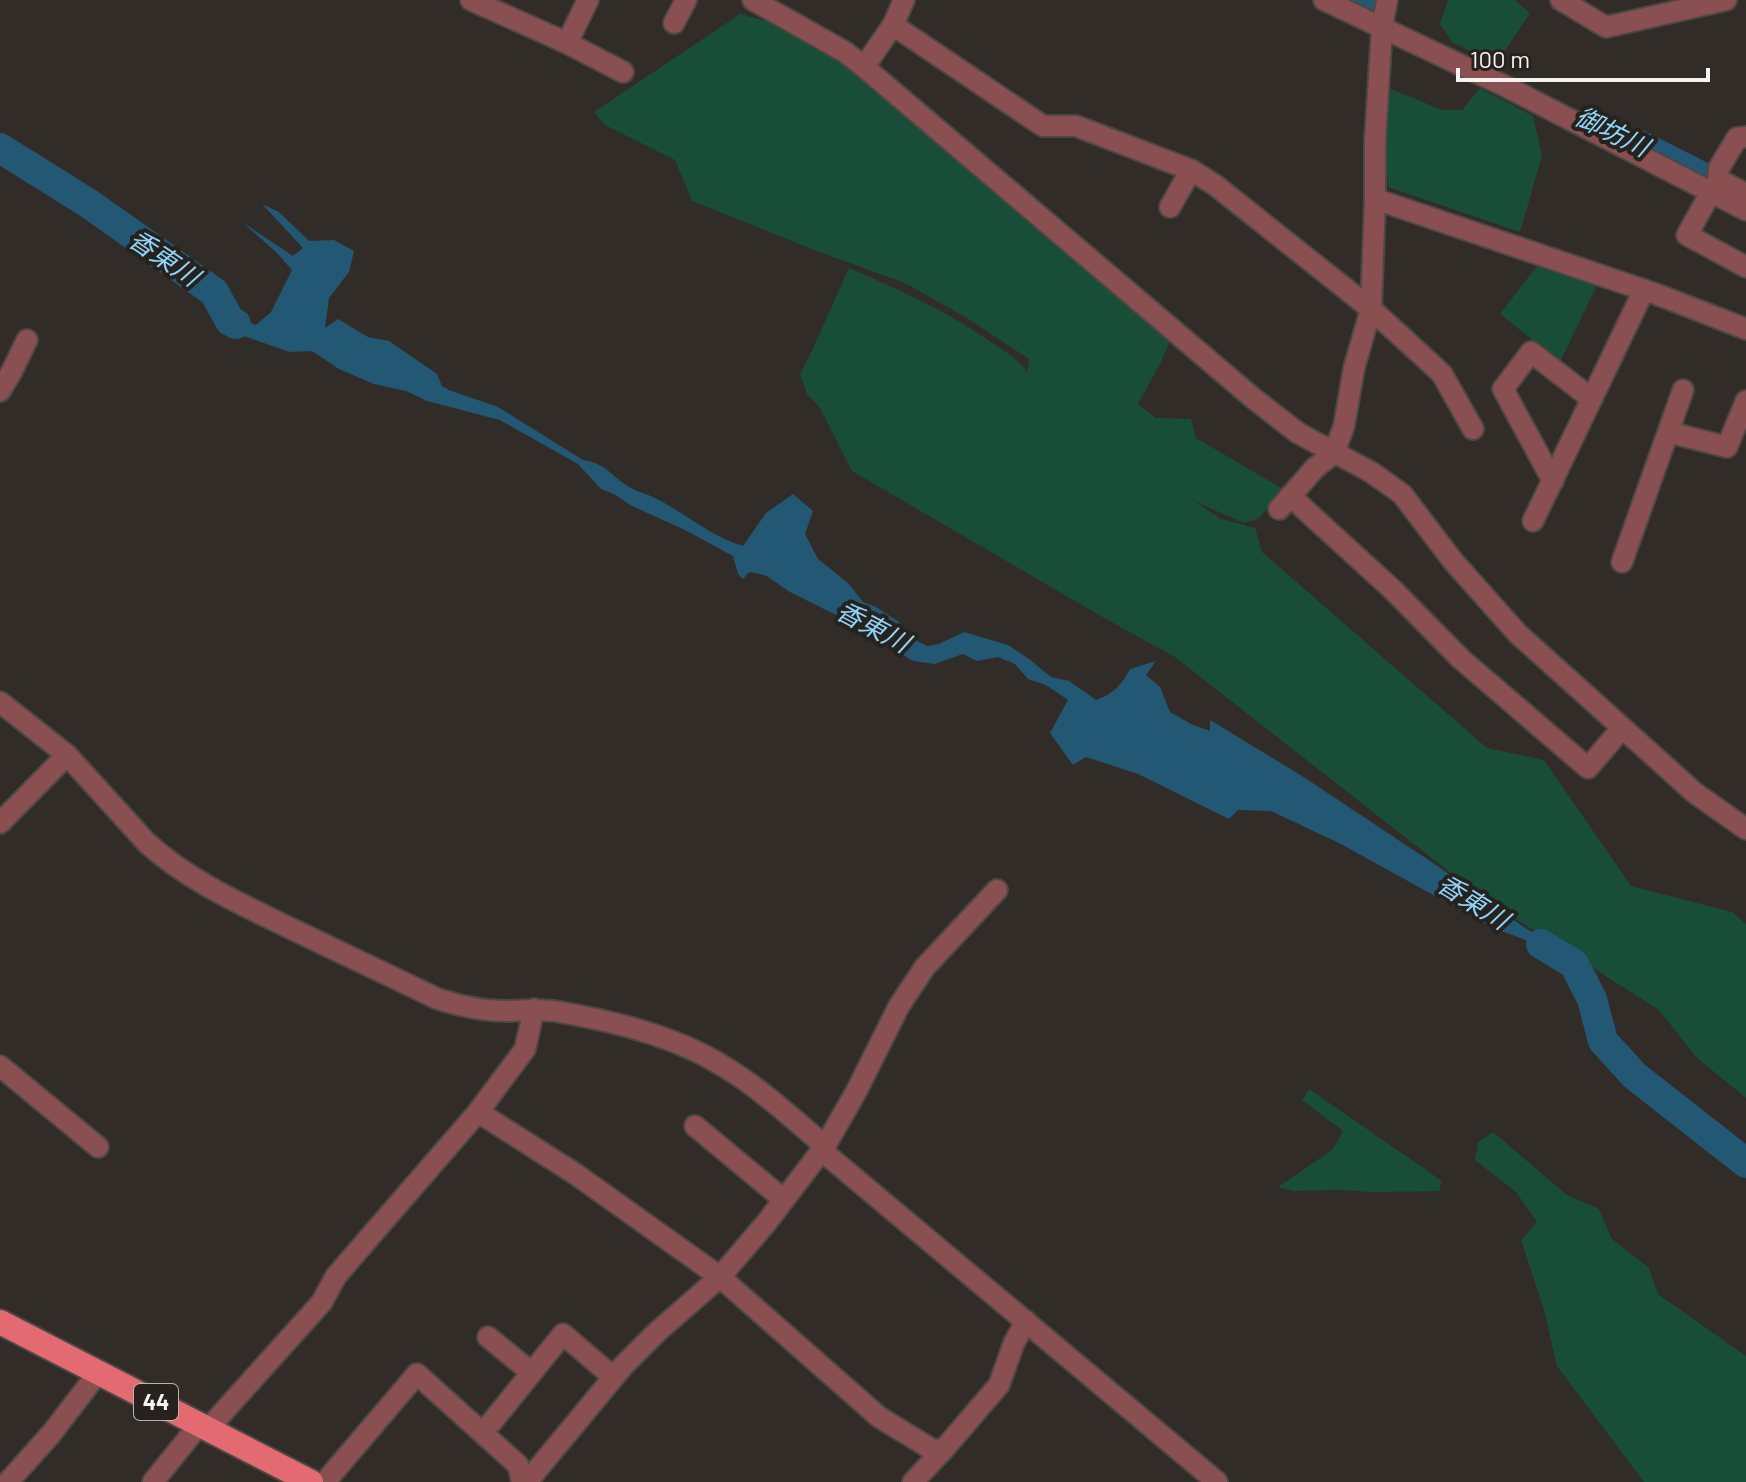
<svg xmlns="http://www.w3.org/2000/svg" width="1746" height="1482" viewBox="0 0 1746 1482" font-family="Barlow,'Noto Sans JP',sans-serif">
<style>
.green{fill:#184d38}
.water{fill:#225873}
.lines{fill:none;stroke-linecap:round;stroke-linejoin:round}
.river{stroke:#225873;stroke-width:30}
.minor-casing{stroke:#4d4845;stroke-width:24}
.major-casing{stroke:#4d4845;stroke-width:28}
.minor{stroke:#8a4f50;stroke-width:20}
.major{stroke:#e46a71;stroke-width:24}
.labels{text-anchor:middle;stroke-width:8;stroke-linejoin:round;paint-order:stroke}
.shield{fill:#28221f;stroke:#b8b4b1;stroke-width:2}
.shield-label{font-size:22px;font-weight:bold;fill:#f6f2f0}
.water-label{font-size:26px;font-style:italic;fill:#8ed5fc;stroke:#28221f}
</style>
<rect width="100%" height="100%" fill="#322c29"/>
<g class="green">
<path d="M1448 0H1515L1530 13 1497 63 1453 43 1440 24Z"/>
<path d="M740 14 780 25 839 58 1170 340 1160 364 1138 404 1156 418 1191 419 1196 438 1285 490 1259 518 1244 523 1194 501 1221 519 1255 528 1262 552 1487 748 1544 760 1631 886 1732 912 1746 924V1098L1696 1057 1659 1010 1484 899 1175 657 1106 619 852 471 820 408 807 394 800 374 810 355 849 268C900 290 949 312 994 344 1007 353 1019 359 1027 373L1029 359 967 318 905 283 822 253 692 201 675 160 605 125 594 112Z"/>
<path d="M1480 88 1533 116 1542 156 1520 232 1388 187 1384 138 1391 89 1442 110H1462Z"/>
<path d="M1540 262 1597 285 1560 362 1500 314Z"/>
<path d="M1309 1089 1442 1181 1439 1191 1375 1192 1338 1190 1294 1191 1278 1187 1332 1150 1343 1131 1302 1100Z"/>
<path d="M1493 1132 1567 1195 1599 1209 1611 1238 1649 1268 1658 1294 1746 1356V1482H1644L1557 1366 1544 1310 1521 1240 1537 1222 1516 1192 1475 1160 1478 1142Z"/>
</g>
<path class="water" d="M262 204 279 212 309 241 334 240 354 251 349 272 329 298 325 328 338 319 368 337 389 341 437 374 442 386 449 390 498 407 583 460C607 464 608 473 626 485 634 491 645 493 655 498 685 513 710 536 743 546L766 513 793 494 813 511 805 534 818 559 848 583 863 602 876 607 899 622 913 639 927 646 939 644 964 632 1008 645 1029 659 1051 677 1069 681 1096 700C1113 694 1122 685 1130 669L1156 661 1146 675 1160 687 1170 712 1193 725 1210 731V720L1302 776 1442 869 1484 900 1554 947 1574 964 1523 939 1493 928 1339 843 1271 811 1238 810 1229 819 1138 774 1086 757 1073 765 1050 733 1068 700 1046 685 1028 679 1015 664 998 657 977 661 963 654 935 664 913 661 875 638 859 631 848 618 832 613 790 592 765 575 749 572 743 579 738 574 733 556 685 530 630 505 616 495 601 489 578 464 500 420 427 401 406 391 374 384 339 369 312 351 289 352 244 336C240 333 236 331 232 329 219 321 213 306 214 292L225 300 233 318 256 325 271 312 292 270 276 252 242 222 293 256 303 248Z"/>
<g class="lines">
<g class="river">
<path d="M1349 0 1366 11"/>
<path d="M1637 144 1744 198"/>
<path d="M0 148 88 203 214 292 230 321 236 324"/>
<path d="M1541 944 1574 964 1592 999 1603 1041 1635 1076 1746 1163"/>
</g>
<defs>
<g id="minor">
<path d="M471 0 567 43 623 72"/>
<path d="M753 0 845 52 864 67 1253 398 1298 433 1371 472 1402 494 1453 561 1518 634 1695 793 1746 829"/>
<path d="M1324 0 1509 88 1746 210"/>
<path d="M1561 0 1606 27 1726 0"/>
<path d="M674 23 686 0"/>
<path d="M893 25 1043 126H1076L1191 170 1215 185 1371 309 1404 339 1442 374 1473 429"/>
<path d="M567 43 588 0"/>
<path d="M864 67 893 25 904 0"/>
<path d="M1746 137 1737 138 1719 168 1718 179 1746 194"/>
<path d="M1711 192 1687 235 1746 267"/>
<path d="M1375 199 1656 294 1746 329"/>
<path d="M1170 207 1191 170"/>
<path d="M0 391 11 373 27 340"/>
<path d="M1668 432 1727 447 1746 401"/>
<path d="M1553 481 1503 389 1531 352 1592 399"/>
<path d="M1290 496 1392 589 1461 659 1588 768 1622 728"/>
<path d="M1279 509 1315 468 1334 453 1344 426 1354 368 1371 309 1375 199V141L1382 28 1387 0"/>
<path d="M1533 521 1644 290"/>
<path d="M1622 562 1683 390"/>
<path d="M0 702 67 755 147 843C190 882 243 905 294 930 342 953 390 976 438 999 460 1006 482 1011 505 1011 521 1011 537 1009 554 1011 609 1020 675 1036 723 1066 760 1088 792 1118 825 1146"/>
<path d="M0 823 67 755"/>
<path d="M0 1066 98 1147"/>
<path d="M478 1112 574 1173 720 1277 879 1417 933 1450 944 1449 999 1385 1014 1343 1026 1321"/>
<path d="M695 1126 783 1199"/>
<path d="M821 1150 1217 1482"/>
<path d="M488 1337 531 1372"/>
<path d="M491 1423 563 1334 613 1377"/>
<path d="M208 1429 322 1302 336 1276 478 1112 525 1049 534 1009"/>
<path d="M8 1482 51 1434 98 1373"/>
<path d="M153 1482 199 1425"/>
<path d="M325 1482 417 1374 518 1465 522 1482"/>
<path d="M527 1482 623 1366 657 1332 720 1277 767 1222 825 1146 856 1092 899 1006 925 967 997 890"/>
<path d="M913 1482 944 1449"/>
</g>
<path id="major" d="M0 1322 311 1482"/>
</defs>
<use href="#minor" class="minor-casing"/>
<use href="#major" class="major-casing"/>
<use href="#minor" class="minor"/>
<use href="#major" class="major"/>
</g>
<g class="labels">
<rect class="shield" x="134" y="1384" width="44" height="36" rx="6"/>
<g class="shield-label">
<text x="156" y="1410">44</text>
</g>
<g class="water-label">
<text transform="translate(1612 132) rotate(26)" y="9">御坊川</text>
<text transform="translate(164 258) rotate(34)" y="9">香東川</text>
<text transform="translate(873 627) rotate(28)" y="9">香東川</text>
<text transform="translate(1473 902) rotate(32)" y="9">香東川</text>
</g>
</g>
<path d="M1458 68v12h250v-12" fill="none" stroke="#f6f2f0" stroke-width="4"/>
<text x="1470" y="68" font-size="24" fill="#f6f2f0" stroke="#28221f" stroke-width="6" paint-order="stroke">100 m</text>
</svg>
